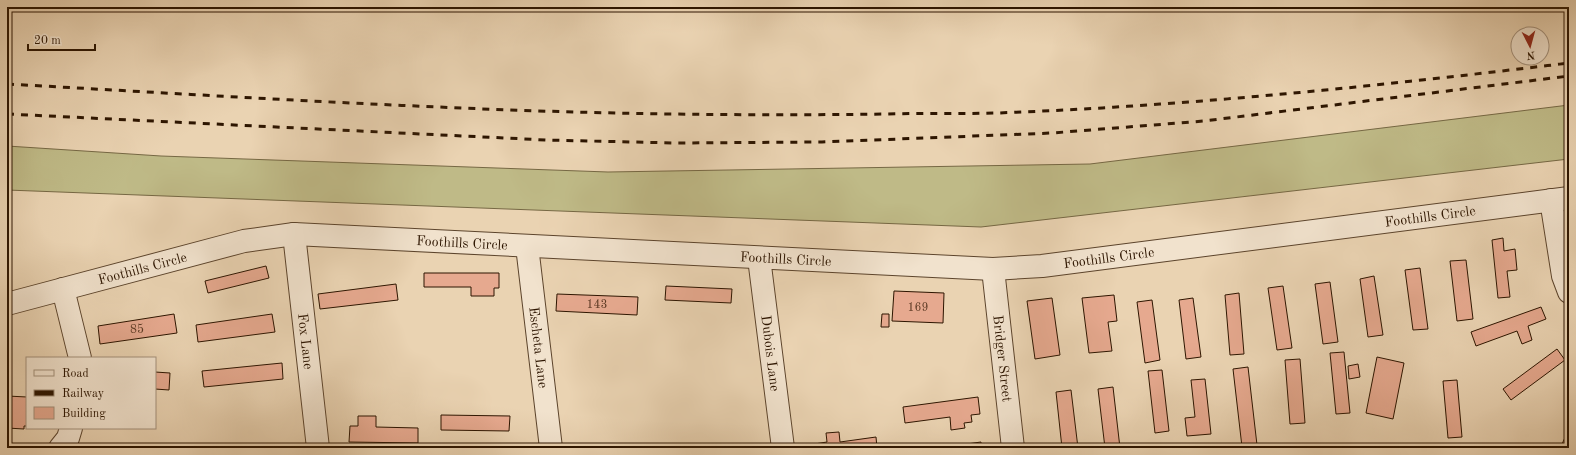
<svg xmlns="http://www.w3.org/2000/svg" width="1576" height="455" viewBox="0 0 1576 455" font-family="'Old Standard TT',serif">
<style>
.grass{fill:#bfba87;stroke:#766844}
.building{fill:#e6a98f;stroke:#2d1500}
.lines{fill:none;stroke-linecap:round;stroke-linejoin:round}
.minor-casing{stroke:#5c442c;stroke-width:24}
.minor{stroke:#f1e2cd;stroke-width:22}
.rail{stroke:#2d1500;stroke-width:3;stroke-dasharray:7 7;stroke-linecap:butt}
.labels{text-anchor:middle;stroke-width:3;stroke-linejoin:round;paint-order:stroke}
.number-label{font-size:12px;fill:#5b3a24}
.street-label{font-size:14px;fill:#2d1500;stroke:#f1e2cd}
</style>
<rect width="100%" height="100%" fill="#ead3b2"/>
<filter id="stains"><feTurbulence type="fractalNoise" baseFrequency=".005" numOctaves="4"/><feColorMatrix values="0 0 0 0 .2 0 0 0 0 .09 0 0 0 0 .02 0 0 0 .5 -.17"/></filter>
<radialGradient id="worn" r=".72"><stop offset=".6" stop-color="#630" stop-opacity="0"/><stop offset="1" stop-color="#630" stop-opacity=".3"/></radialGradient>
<path class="grass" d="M1569 105V159L981 227 7 190V146L161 156 608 172 1090 164Z"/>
<g class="building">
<path d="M1503 238 1504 251 1515 249 1517 270 1507 271 1510 297 1498 298 1492 240Z"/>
<path d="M1466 260 1473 319 1457 321 1450 261Z"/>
<path d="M266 266 269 278 208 293 205 281Z"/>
<path d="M1420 268 1428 329 1413 330 1405 270Z"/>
<path d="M424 273H499V288H494V296H471V287H424Z"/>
<path d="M1374 276 1383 335 1368 337 1360 279Z"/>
<path d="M1330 282 1338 342 1323 344 1315 284Z"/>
<path d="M396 284 398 300 320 309 318 294Z"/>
<path d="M666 286 732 289 731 303 665 300Z"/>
<path d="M1283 286 1292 348 1277 350 1268 288Z"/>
<path d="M894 291 944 293 943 323 892 321Z"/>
<path d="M1239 293 1244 354 1230 355 1225 295Z"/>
<path d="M557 294 638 297 637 315 556 311Z"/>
<path d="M1114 295 1117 321 1108 322 1112 351 1089 353 1082 298Z"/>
<path d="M1052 298 1060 355 1035 359 1027 301Z"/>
<path d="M1193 298 1201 357 1186 359 1179 300Z"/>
<path d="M1152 300 1160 360 1145 363 1137 302Z"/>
<path d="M1541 307 1546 319 1528 326 1532 340 1522 344 1517 331 1476 346 1471 332Z"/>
<path d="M174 314 177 333 100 344 98 326Z"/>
<path d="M272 314 275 332 198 342 196 325Z"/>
<path d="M882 314H889V327H881Z"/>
<path d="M1557 349 1565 360 1511 400 1503 389Z"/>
<path d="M1344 352 1350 413 1336 414 1330 353Z"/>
<path d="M1377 357 1404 363 1393 419 1366 413Z"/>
<path d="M1300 359 1305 423 1290 424 1285 360Z"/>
<path d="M282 363 283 379 204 387 202 371Z"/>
<path d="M1358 364 1360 377 1349 379 1348 366Z"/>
<path d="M1248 367 1257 445 1242 447 1233 369Z"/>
<path d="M1162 370 1169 431 1155 433 1148 371Z"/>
<path d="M155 372 170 373 169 390 155 389Z"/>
<path d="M1205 379 1211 434 1187 436 1185 418 1195 417 1191 380Z"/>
<path d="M1457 380 1462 437 1448 438 1443 381Z"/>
<path d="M1113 387 1120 448H1105L1098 389Z"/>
<path d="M1071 390 1078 448H1062L1056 392Z"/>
<path d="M7 396 27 397V426H24V429L7 428Z"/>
<path d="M978 397 980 414 971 415 972 422 964 423 965 428 951 430 950 417 905 423 903 407Z"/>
<path d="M441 415 510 416 509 431 441 430Z"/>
<path d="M358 416H376V427L418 428V443L349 442 350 426H358Z"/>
<path d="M1569 429V447L1562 444Z"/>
<path d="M839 432 840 442 876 437 877 448H808V445L827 442 826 433Z"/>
<path d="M981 442V448H938Z"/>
</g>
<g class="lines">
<defs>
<g id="minor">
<path d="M1551 200 1563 276 1569 292"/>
<path id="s1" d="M294 234 318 448"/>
<path id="s2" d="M527 246 551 448"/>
<path id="s3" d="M759 258 783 448"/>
<path id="s4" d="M993 269 1013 448"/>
<path d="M63 289 80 358"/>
<path id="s5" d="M7 304 244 241 294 234 993 269 1042 266 1569 198"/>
<path d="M60 448 68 438 71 428"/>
</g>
</defs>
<use href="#minor" class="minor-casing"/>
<use href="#minor" class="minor"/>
<g class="rail">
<path d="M7 84C151 92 295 101 439 107 588 114 738 116 887 114 924 113 961 114 997 113 1188 106 1379 86 1569 63"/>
<path d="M7 114 546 140 675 143 822 142 1052 133 1204 121 1569 76"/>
</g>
</g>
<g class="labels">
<g class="number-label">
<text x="597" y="308">143</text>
<text x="918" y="311">169</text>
<text x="137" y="333">85</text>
</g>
<g class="street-label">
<text dy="5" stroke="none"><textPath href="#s5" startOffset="1436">Foothills Circle</textPath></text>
<text dy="5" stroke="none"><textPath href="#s5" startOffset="464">Foothills Circle</textPath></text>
<text dy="5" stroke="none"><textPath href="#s5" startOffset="1112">Foothills Circle</textPath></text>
<text dy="5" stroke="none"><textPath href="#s5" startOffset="788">Foothills Circle</textPath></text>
<text dy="5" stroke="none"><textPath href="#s5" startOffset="140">Foothills Circle</textPath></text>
<text dy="5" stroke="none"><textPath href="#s1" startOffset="108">Fox Lane</textPath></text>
<text dy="5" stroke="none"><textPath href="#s2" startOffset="102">Escheta Lane</textPath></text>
<text dy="5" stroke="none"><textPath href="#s3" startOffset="96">Dubois Lane</textPath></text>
<text dy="5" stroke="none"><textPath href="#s4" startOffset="90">Bridger Street</textPath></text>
</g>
</g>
<rect width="1576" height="455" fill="none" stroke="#ead3b2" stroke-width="24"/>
<rect x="8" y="8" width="1560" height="439" fill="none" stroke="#2d1500" stroke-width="2"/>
<rect x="12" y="12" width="1552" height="431" fill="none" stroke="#2d1500"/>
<rect x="26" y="357" width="130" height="72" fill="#f1e2cd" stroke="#a3907b"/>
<rect x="34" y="370" width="20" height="6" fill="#f1e2cd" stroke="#a3907b"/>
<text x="62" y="377" font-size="12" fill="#2d1500">Road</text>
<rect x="34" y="390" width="20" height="6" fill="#2d1500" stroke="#a3907b"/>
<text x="62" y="397" font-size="12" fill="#2d1500">Railway</text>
<rect x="34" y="407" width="20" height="12" fill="#e6a98f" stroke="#a3907b"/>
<text x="62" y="417" font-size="12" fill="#2d1500">Building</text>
<g transform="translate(1530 46) rotate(174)"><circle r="19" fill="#f1e2cd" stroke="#a3907b"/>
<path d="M0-3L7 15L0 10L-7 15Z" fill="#8f2418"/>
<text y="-6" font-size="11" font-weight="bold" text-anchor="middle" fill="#2d1500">N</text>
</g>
<path d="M28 44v6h67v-6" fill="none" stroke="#2d1500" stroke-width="2"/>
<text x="34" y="44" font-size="12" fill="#2d1500" stroke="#f1e2cd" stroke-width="3" paint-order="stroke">20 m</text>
<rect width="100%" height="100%" filter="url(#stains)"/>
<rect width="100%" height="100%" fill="url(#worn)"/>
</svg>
